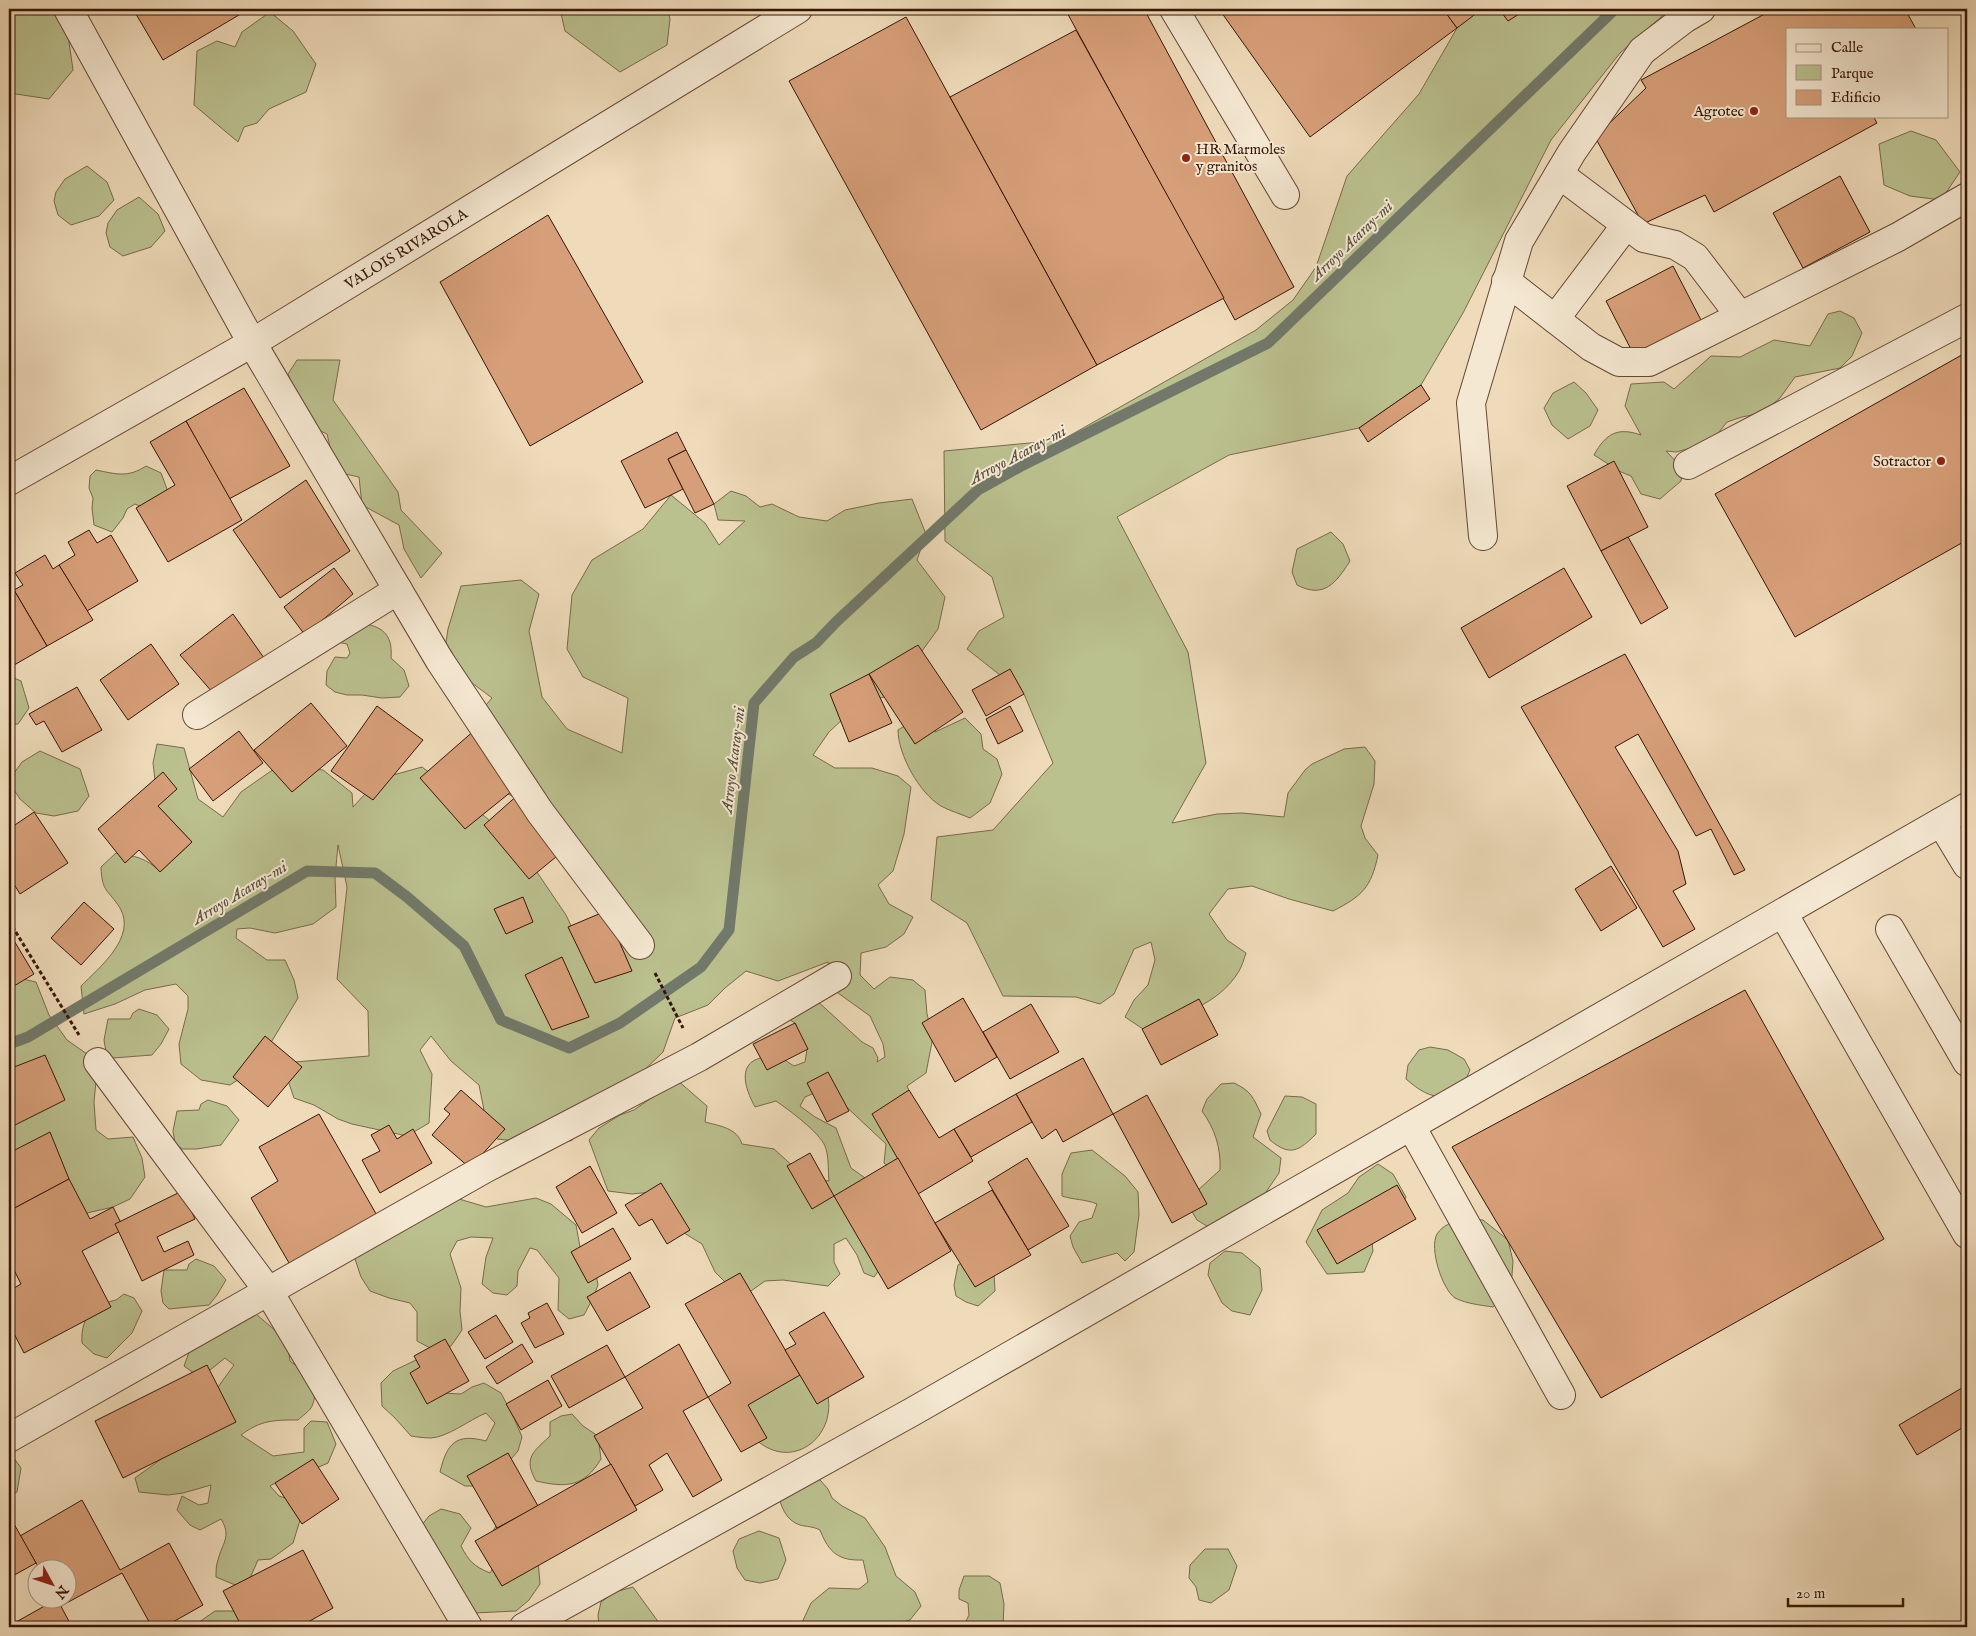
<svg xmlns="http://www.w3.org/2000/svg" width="1976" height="1636" viewBox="0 0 1976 1636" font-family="'IM FELL English',serif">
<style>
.green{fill:#bbc08f;stroke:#796a4a}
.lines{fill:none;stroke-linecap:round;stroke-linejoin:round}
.stream{stroke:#72796a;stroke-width:11}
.building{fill:#d79f79;stroke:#371506}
.minor-casing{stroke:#654633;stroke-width:30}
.path{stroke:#371506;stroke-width:3;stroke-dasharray:4 2.5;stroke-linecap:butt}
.minor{stroke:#f5e8d2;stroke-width:28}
.poi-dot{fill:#8f2418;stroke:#f5e8d2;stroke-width:2}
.labels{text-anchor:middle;stroke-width:4;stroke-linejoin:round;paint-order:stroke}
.poi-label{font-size:15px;fill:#371506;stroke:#f5e8d2;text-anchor:end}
.street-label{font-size:15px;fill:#371506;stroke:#f5e8d2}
.water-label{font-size:16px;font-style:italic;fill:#5a4f40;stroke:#f5e8d2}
</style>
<rect width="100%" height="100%" fill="#efdbba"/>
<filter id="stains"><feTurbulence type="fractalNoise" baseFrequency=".004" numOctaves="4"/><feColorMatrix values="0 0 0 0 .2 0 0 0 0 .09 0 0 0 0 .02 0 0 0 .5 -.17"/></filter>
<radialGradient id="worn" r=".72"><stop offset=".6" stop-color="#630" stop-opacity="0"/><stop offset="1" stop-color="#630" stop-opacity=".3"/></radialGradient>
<g class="green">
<path d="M9 9H58L67 28 73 70 49 99 9 93Z"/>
<path d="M560 9H668L670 19 667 45 620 72 565 31Z"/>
<path d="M1475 9H1670L1620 53 1551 140 1463 313 1421 385 1359 428 1229 455 1117 517 1188 652 1206 763 1172 823 1217 814 1242 813 1284 817 1288 793 1305 770 1312 764 1344 749 1365 747 1375 761 1374 784 1361 826 1365 838 1378 855C1371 888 1362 896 1333 911L1289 899 1252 886 1228 889 1209 914 1227 940 1246 953C1244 959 1242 966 1239 971 1219 1005 1178 1016 1143 1029L1125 1017 1134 1000 1148 985 1155 960 1151 942 1134 949 1114 994 1100 1004 1076 997 1003 996 967 923 931 900 937 837 993 830 1053 763 1024 694 967 649 979 631 1004 617 992 577 945 541 944 451 1062 440 1256 330 1293 300 1316 267 1347 176 1419 94 1457 28Z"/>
<path d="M270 12 293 31 316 64 306 92 269 109 257 123 244 127 238 142 194 105 197 51 217 41 235 47 242 32Z"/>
<path d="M1911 131 1936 140 1960 172 1941 200 1910 196 1884 185 1879 144Z"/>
<path d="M87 166 107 182 114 200 99 216 71 225 58 215 54 201 56 192 65 179Z"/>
<path d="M139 197 158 214 165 231 151 247 123 256 110 247 106 233 108 223 117 210Z"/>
<path d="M1840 311 1854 318 1862 333 1852 356 1840 368 1795 377 1780 398 1762 413 1742 417 1727 422 1710 443 1676 452 1666 451 1683 469 1681 481 1660 499 1641 494 1631 476 1621 472 1594 455C1606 433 1618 427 1641 435L1625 406 1631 384 1664 382 1674 389 1711 356 1740 357 1774 340 1810 346 1828 314Z"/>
<path d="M297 360H340L333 400 398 492 401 510 442 553 421 578 404 549 399 525 362 505 359 477 336 472 327 434 306 424 288 374Z"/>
<path d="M1574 382 1586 393 1598 410 1590 426 1568 439 1552 425 1544 408 1553 393Z"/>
<path d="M146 466 161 473 167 489 161 503 146 509 135 504 127 509 123 518 112 532 94 525 92 508 93 498 89 488 90 476 96 470C116 474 128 478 146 466Z"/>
<path d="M731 491 746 496 760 507 772 504 799 517 827 521 845 510 879 503 912 499 926 534 917 560 945 597 938 629 911 666 884 697 860 703 829 732 813 755 835 768H872L898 776 911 787 904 834 893 871 878 885 889 904 913 917 904 934 886 947 861 953 860 975 874 989 890 977 913 980 925 990 927 1014 933 1037 926 1073 907 1086 910 1093 896 1173 884 1163 886 1144 839 1100 817 1092 805 1097 800 1106 815 1117 836 1128 851 1168 885 1192V1262L874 1277 864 1273 857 1255 846 1238 834 1244V1262L840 1274 828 1286 783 1280 765 1281 744 1296 729 1286 715 1272 702 1244 684 1233 661 1191 632 1194 608 1191 589 1140 599 1128 620 1115 634 1110 677 1080 707 1106 705 1122C720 1126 737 1128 742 1144L774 1149 806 1178 829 1181C828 1171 829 1155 825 1146 819 1132 789 1110 776 1101L755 1107C748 1094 737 1069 755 1060 761 1057 769 1056 775 1054L794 1066 805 1062 807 1049 795 1023 787 1018 814 998 862 1042 873 1048 878 1058 877 1062 885 1057 883 1044 870 1016 838 993 831 976 828 962 778 981 746 971 725 988 708 1005 675 1018 663 1052 571 1141 542 1132 525 1142 497 1139 488 1130 479 1085 451 1061 431 1036 420 1050 432 1074 429 1123 407 1136 352 1124 338 1119 314 1105 294 1098 282 1063 369 1056 368 1011 337 979 347 887 338 845 335 877 336 907 313 924 275 933 250 928 237 929 236 938 267 960H285L294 980 298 998 267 1049 250 1072 230 1085 201 1080 181 1064 179 1044 188 1009V996L176 984 145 990 115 1004 84 1014 81 986C99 968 137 937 120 908 108 889 102 893 101 867L116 853C135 856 147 858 160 872L192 842 158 806 153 763 157 744 184 748 198 799 223 817 241 792 271 771 297 758 313 769 323 770 352 793 353 807 379 779 422 767 471 804 522 850 566 915 592 970 612 935 580 863 533 806 481 781 469 725 492 698 443 661 448 629 461 586 521 580 539 594 529 631 542 697 567 729 622 753 628 698 583 677 567 649 572 595 592 560 643 529 671 495 705 523 719 545 745 521 718 520 714 504Z"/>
<path d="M1331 532 1343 544 1350 561C1336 583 1324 599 1297 585L1292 572 1297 549Z"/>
<path d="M360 623C382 626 393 634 391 658L404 670 409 686 400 697 382 698 362 695H347L335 692 326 685 327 671 335 657 347 658 350 653 347 644 332 641Z"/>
<path d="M9 676 21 681 29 708 18 724 9 725Z"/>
<path d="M932 715 935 732 965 718 981 734 983 749 997 759 1002 774 990 803 970 818C961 814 950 811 941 806 919 793 898 754 898 730L906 725Z"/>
<path d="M40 751 80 769 89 796 78 811 54 816 36 813 20 799 14 790V773L22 762Z"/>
<path d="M9 976 36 982 49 1015 67 1040 87 1054 96 1081 94 1102 96 1130 108 1139 133 1137 142 1158 145 1177 130 1199 113 1207 87 1213 67 1206 18 1163 9 1157V1133L16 1120 32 1081 9 1091Z"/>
<path d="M139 1009 157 1015 169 1029 161 1044 152 1055 113 1058 106 1052 104 1040 108 1019H130L133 1013Z"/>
<path d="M1430 1047 1448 1050 1464 1059 1470 1070 1463 1086 1446 1098C1428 1096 1420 1091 1406 1079L1408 1065 1419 1050Z"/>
<path d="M1234 1083C1251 1091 1253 1097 1261 1114L1253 1137 1281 1158 1279 1173 1264 1195 1215 1231 1197 1220 1190 1208 1197 1191 1220 1170C1221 1148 1215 1129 1202 1111L1207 1099 1221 1084Z"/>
<path d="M1285 1096 1302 1097 1316 1104V1134C1299 1151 1290 1157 1270 1140L1267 1131Z"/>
<path d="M208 1100 227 1106 239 1120 221 1145 197 1149H182L175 1143 173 1131 177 1111 199 1110 201 1104Z"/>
<path d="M1092 1150 1125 1176 1138 1192 1139 1215 1134 1252 1125 1261 1117 1253 1082 1263 1073 1247 1070 1236 1079 1222 1092 1218 1097 1204C1085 1199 1074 1200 1062 1196V1174L1071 1153Z"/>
<path d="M1378 1164 1393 1174 1406 1197 1396 1217 1372 1242 1373 1251 1364 1272 1327 1274 1306 1242 1322 1210 1348 1193 1359 1177Z"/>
<path d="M449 1196 486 1207 536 1198 551 1204 576 1225 580 1247 596 1274 598 1285 593 1298 584 1315 569 1319 558 1310 559 1278 537 1250 530 1248 518 1271 517 1286 507 1295 493 1293 482 1284 486 1257 493 1238 471 1237 457 1241 450 1254 461 1288 460 1311 462 1330 451 1346 432 1349 417 1341V1312L410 1303 389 1298 370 1291 361 1277 355 1259 373 1241Z"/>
<path d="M1460 1219 1483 1220 1508 1240 1513 1261 1511 1289 1493 1307C1481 1305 1467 1304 1455 1298 1442 1289 1429 1248 1437 1234 1443 1225 1451 1223 1460 1219Z"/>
<path d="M1225 1251 1242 1253 1260 1268 1262 1290 1250 1315 1232 1311 1222 1303 1208 1275 1210 1263Z"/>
<path d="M974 1256 994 1274 995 1291 978 1306 966 1302 956 1296 954 1285 958 1265Z"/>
<path d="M196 1259 214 1266 226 1280 217 1295 209 1305 169 1309 163 1303 161 1291 164 1270H187L189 1264Z"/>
<path d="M124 1294 134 1298 142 1311 132 1333 107 1358 94 1354 82 1343C81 1328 85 1319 93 1306L116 1300Z"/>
<path d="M236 1311 256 1314 277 1332 288 1347 290 1361C305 1372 321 1386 312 1406 310 1411 302 1416 298 1420 274 1420 261 1420 241 1435L273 1456 304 1452V1428L311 1421 327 1422 336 1444 328 1463 305 1473 282 1479 270 1486 279 1496 295 1501 301 1517 293 1543 271 1559 258 1560 250 1578 240 1587 216 1577C216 1571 216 1565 218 1560 222 1543 232 1537 221 1519L200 1530 190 1525 177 1510 182 1496 199 1505 208 1503 211 1485 183 1493 168 1495 139 1492 135 1478 164 1457 183 1440 227 1415 218 1387 234 1365 225 1358 210 1370 195 1374 184 1366 191 1347Z"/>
<path d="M416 1360 430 1381 442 1393 461 1394 472 1387 484 1383 501 1393 514 1418 522 1437 518 1451 511 1459 475 1486H465L440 1472C447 1443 456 1433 486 1441L495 1423 486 1413C469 1420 448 1437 431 1438 425 1438 417 1437 411 1436L395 1418 382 1406 381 1383 393 1371Z"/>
<path d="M789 1365 827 1392C838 1434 796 1470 760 1443 755 1439 750 1434 748 1428 744 1420 747 1399 747 1390Z"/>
<path d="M572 1414 583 1426 598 1436 601 1459C584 1487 567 1488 536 1481 523 1458 533 1452 550 1436V1422L561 1416Z"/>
<path d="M9 1451 21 1468 17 1492 9 1496Z"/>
<path d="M800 1475 820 1480 828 1489 832 1498 842 1506 865 1518 885 1547 896 1576 915 1592 921 1606 910 1620 896 1624V1627H800L811 1603 829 1588 859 1589 868 1582 863 1560C839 1561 829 1553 820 1530 812 1526 807 1527 800 1525 786 1521 780 1505 778 1492Z"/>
<path d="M441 1509 460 1514 471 1528 461 1546C469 1561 473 1566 490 1573L496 1563 489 1537 505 1512 520 1515 538 1560 540 1584 529 1600 516 1611 453 1614 421 1526 429 1516Z"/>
<path d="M759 1531 779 1538 786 1560 778 1579 760 1583 745 1580 737 1568 733 1551 739 1539Z"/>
<path d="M1205 1549H1228L1237 1566 1229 1590 1211 1603 1199 1600 1196 1587 1189 1578 1190 1565Z"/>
<path d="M964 1576H989L1000 1583 1004 1604 1003 1627H963L969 1615 968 1603 959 1599V1590Z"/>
<path d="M633 1587 662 1627H599L598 1615 601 1602 615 1592Z"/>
<path d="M215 1611H240L246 1627H192Z"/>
</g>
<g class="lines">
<path class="stream" d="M9 1044 28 1037 307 871 375 873 407 897 464 946 501 1020 569 1048 620 1023 701 967 729 930 754 703 794 657 816 643 836 622 978 490 1023 465 1268 343 1615 9"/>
</g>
<g class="building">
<path d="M133 9H249L163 60Z"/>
<path d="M1065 9H1144L1294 287 1235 320Z"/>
<path d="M1219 9H1443L1457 28 1310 137Z"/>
<path d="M1443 9H1482L1457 28Z"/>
<path d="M1499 9H1527L1508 21Z"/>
<path d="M1774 9H1905L1916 29H1787V116H1873L1877 123 1714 212 1705 195 1643 224 1595 137 1646 88 1641 80Z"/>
<path d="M906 17 1097 365 981 430 789 81Z"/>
<path d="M1076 30 1224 298 1097 365 950 97Z"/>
<path d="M1840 176 1870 232 1803 268 1773 213Z"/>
<path d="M548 215 643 382 530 446 440 282Z"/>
<path d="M1673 266 1702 322 1635 357 1606 301Z"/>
<path d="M1967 352V540L1795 637 1715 494Z"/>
<path d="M1421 385 1430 399 1368 442 1359 428Z"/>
<path d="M244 388 290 466 229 499 186 421Z"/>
<path d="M186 421 242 520 168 562 136 508 175 485 150 442Z"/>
<path d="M677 432 686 450 668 459 683 489 645 508 621 461Z"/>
<path d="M686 450 714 504 695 513 668 459Z"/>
<path d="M1614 461 1648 527 1601 551 1567 486Z"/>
<path d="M306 480 350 551 280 598 233 530Z"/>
<path d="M89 530 97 543 111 535 138 581 87 611 59 565 75 555 68 542Z"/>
<path d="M1628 537 1668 608 1641 624 1601 551Z"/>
<path d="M45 555 53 569 59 565 93 620 47 646 14 590 23 585 15 573Z"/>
<path d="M334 568 353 594 305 635 284 607Z"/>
<path d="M1564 568 1592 617 1489 678 1461 628Z"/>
<path d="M14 590 47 646 9 668V593Z"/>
<path d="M233 614 269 665 220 701 180 655Z"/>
<path d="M151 644 179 684 128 720 100 680Z"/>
<path d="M918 645 963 712 915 744 869 674Z"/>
<path d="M1625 654 1745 870 1734 875 1711 829 1696 836 1638 734 1615 747 1678 851 1686 884 1673 891 1695 929 1663 947 1521 707Z"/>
<path d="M1010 669 1024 694 986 716 972 690Z"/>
<path d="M869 674 892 723 849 742 830 694Z"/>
<path d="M77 687 102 730 62 752 44 721 36 725 29 714Z"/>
<path d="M311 703 347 746 292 792 254 750Z"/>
<path d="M377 706 423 740 373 800 331 771Z"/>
<path d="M1010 706 1023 731 998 744 986 719Z"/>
<path d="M476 729 517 787 465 829 420 778Z"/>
<path d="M239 731 263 763 213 801 189 769Z"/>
<path d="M163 772 177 789 158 806 192 842 160 872 139 850 125 863 98 829Z"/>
<path d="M520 793 562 852 529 879 484 825Z"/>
<path d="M34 812 68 863 20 894 9 876V829Z"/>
<path d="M1611 866 1637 908 1601 931 1575 889Z"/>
<path d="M523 897 533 922 506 934 494 909Z"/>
<path d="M84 902 114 929 81 965 51 938Z"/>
<path d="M606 911 632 971 595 983 568 927Z"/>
<path d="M13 939 34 974 9 989V942Z"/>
<path d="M562 957 589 1017 552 1030 525 975Z"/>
<path d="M1745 990 1884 1239 1601 1398 1452 1147Z"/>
<path d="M963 998 997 1057 955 1082 922 1023Z"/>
<path d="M1199 999 1218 1035 1161 1065 1142 1029Z"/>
<path d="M1031 1004 1059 1052 1010 1079 983 1032Z"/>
<path d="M795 1023 808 1049 767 1070 753 1044Z"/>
<path d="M265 1036 302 1067 268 1107 233 1077Z"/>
<path d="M45 1055 65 1100 9 1128V1069Z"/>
<path d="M1083 1058 1113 1114 1063 1142 1056 1129 1042 1139 1016 1094Z"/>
<path d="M828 1072 849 1111 827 1122 807 1083Z"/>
<path d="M461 1090 505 1129 470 1168 432 1135 450 1114 444 1109Z"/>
<path d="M909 1090 939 1138 954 1129 973 1161 918 1194 872 1114Z"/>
<path d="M1016 1094 1032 1122 971 1157 954 1129Z"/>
<path d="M1147 1095 1207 1204 1172 1223 1113 1114Z"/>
<path d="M319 1114 379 1219 292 1268 251 1198 278 1181 259 1147Z"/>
<path d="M389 1125 397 1139 413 1129 432 1163 380 1193 362 1160 380 1151 371 1135Z"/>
<path d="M50 1132 69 1179 9 1211V1153Z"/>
<path d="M810 1153 834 1196 812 1209 787 1166Z"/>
<path d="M898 1158 951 1251 888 1289 834 1196Z"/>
<path d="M1027 1158 1069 1226 1028 1250 988 1182Z"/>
<path d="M590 1166 617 1213 582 1233 556 1187Z"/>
<path d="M69 1179 90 1219 113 1207 124 1229 82 1251 111 1307 24 1353 9 1324V1291L21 1284 9 1260V1211Z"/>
<path d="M661 1183 690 1230 667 1244 652 1219 639 1226 625 1205Z"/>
<path d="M1397 1185 1416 1219 1337 1264 1317 1230Z"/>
<path d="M992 1190 1031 1255 975 1287 935 1223Z"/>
<path d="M182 1191 195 1219 157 1237 164 1252 188 1241 194 1255 142 1281 115 1224Z"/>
<path d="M613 1228 631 1259 588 1283 571 1252Z"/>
<path d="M630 1272 650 1307 607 1331 587 1297Z"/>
<path d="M740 1273 800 1375 748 1405 767 1438 741 1452 708 1397 731 1383 685 1304Z"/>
<path d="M547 1303 564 1334 535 1348 521 1323 530 1318 528 1313Z"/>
<path d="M824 1312 864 1377 817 1404 785 1350 796 1344 789 1333Z"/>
<path d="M496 1315 513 1342 485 1359 468 1332Z"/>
<path d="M445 1339 469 1381 427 1404 410 1373 420 1367 414 1356Z"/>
<path d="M522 1344 533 1362 497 1384 486 1367Z"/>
<path d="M679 1344 708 1397 683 1411 722 1480 693 1497 667 1453 649 1465 663 1490 635 1506 594 1436 643 1408 625 1377Z"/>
<path d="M607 1345 625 1377 569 1408 551 1376Z"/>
<path d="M207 1365 236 1422 123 1478 95 1421Z"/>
<path d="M548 1380 562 1406 521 1430 506 1404Z"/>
<path d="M1967 1385V1425L1917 1455 1899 1425Z"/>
<path d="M508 1453 538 1506 497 1528 467 1476Z"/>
<path d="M313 1459 339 1499 302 1524 275 1483Z"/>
<path d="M611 1464 637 1510 502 1586 475 1541Z"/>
<path d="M82 1500 120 1570 169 1543 203 1605 164 1627H152L122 1573 61 1606 57 1598H68V1568H39L20 1536Z"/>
<path d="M9 1515 36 1563 9 1578Z"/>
<path d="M303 1550 333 1608 299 1627H242L223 1591Z"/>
<path d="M57 1599 71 1625 67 1627H9V1626Z"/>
</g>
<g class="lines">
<defs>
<g id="minor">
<path d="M68 9 252 343 440 661 540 812 640 945"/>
<path d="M1174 9 1285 195"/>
<path d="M1559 174 1644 238 1675 245 1695 257 1740 316"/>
<path d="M1506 281 1591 347 1619 362H1649L1898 237 1967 197"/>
<path d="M1555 319 1626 225"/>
<path d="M1688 465 1967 318"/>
<path id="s1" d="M9 481 252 343 798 9"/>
<path d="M1483 536 1471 403 1519 241 1572 152 1642 51 1684 19 1701 9"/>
<path d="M197 715 398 590"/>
<path d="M1941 822 1967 865"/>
<path d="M1783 913 1967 1234"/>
<path d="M1890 929 1967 1062"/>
<path d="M98 1062 269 1292 468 1627"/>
<path d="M1411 1126 1561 1395"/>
<path d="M9 1438 486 1168 699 1057 837 976"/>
<path d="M524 1627 912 1412 1967 807"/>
</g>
</defs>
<use href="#minor" class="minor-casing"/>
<g class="path">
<path d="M9 921 79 1035"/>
<path d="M655 973 683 1028"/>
</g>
<use href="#minor" class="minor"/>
</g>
<g class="poi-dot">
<circle cx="1754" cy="111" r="5"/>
<circle cx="1186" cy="158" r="5"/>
<circle cx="1941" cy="461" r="5"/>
</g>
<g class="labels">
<g class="poi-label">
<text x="1744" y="116">Agrotec</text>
<text x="1196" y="154" text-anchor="start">HR Marmoles<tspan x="1196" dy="17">y granitos</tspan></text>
<text x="1931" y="466">Sotractor</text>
</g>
<g class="street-label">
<text dy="5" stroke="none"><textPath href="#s1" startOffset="460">VALOIS RIVAROLA</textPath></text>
</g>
<g class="water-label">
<text transform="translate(1351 240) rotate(-44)" y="6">Arroyo Acaray-mi</text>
<text transform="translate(1017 454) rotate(-28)" y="6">Arroyo Acaray-mi</text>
<text transform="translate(732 760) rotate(-83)" y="6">Arroyo Acaray-mi</text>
<text transform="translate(239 892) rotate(-31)" y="6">Arroyo Acaray-mi</text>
</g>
</g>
<rect width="1976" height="1636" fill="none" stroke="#efdbba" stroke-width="30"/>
<rect x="10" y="10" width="1956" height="1616" fill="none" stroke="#371506" stroke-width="2.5"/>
<rect x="15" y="15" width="1946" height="1606" fill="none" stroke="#371506"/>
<rect x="1786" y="28" width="162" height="90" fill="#f5e8d2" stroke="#a99480"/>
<rect x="1796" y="44" width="25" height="8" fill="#f5e8d2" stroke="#a99480"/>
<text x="1831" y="52" font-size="15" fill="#371506">Calle</text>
<rect x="1796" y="65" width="25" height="15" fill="#bbc08f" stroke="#a99480"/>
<text x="1831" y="78" font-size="15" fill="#371506">Parque</text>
<rect x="1796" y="90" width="25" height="15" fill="#d79f79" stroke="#a99480"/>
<text x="1831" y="102" font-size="15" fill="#371506">Edificio</text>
<g transform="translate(52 1584) rotate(130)"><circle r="24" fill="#f5e8d2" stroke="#a99480"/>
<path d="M0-4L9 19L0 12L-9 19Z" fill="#8f2418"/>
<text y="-8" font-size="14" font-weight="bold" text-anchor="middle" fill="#371506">N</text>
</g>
<path d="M1788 1598v8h115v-8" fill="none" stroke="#371506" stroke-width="2.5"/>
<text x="1796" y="1598" font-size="15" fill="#371506" stroke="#f5e8d2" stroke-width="4" paint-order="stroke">20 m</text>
<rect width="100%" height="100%" filter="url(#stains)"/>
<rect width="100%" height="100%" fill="url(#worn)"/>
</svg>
